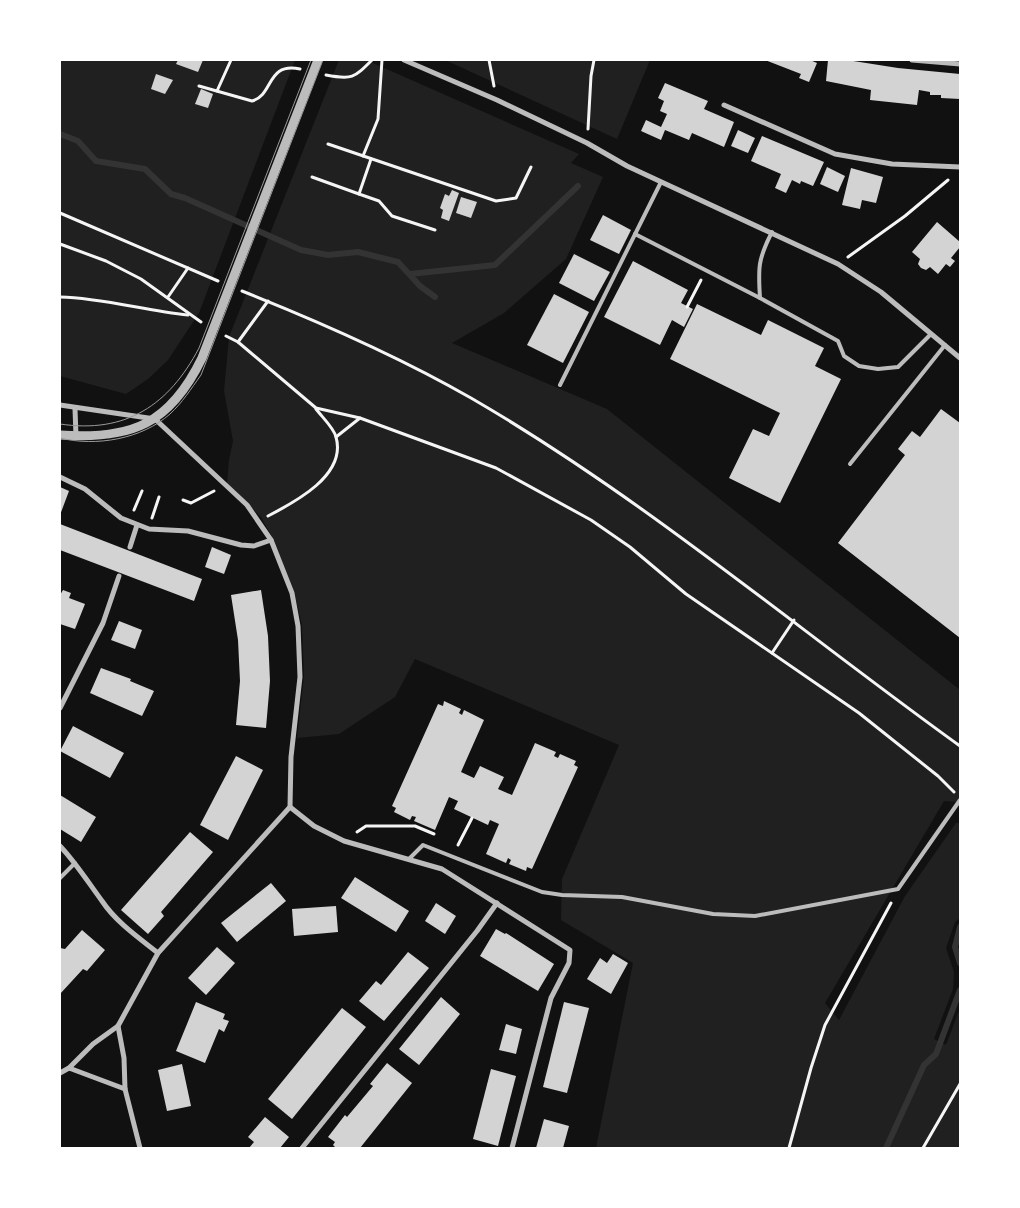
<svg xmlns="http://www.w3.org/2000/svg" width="1020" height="1208" viewBox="0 0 1020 1208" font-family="'Noto Serif',serif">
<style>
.green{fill:#202020}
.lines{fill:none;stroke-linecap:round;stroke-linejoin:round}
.stream{stroke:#333;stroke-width:6}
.building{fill:#d3d3d3}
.path{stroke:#f5f5f5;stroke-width:3}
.service{stroke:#bcbcbc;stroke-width:4}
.minor{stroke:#bcbcbc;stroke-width:5}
.tertiary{stroke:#bcbcbc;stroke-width:9}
.tram{stroke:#9a9a9a;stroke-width:1}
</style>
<rect width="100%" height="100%" fill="#111"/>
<g class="green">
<path d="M60 60H295L199 313 168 360 148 379 126 394 60 376Z"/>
<path d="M339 60H366L579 154 571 163 603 177 566 259 504 313 452 343 607 409 960 690V802L944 801 825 1003 839 1020 905 896 956 823H960V918L955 922 946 948 954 972 953 989 934 1039 946 1045 960 1008V1148H596L633 963 561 920 562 879 619 745 415 659 395 697 339 734 297 738 304 676 302 625 294 591 272 537 261 517 227 484 229 460 233 441 224 391 229 337Z"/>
<path d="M445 60H650L617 139Z"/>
</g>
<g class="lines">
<g class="stream">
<path d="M60 134 78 141 96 161 145 169 171 194 185 198 301 250 328 255 358 252 398 262 420 286 435 297"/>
<path d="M410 274 495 265 578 186"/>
<path d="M960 927 955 947 960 963"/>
<path d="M886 1148 924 1065 936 1054 960 990"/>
</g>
</g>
<g class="building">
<path d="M178 60H203L198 72 176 64Z"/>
<path d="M765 60H810L817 63 809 82 799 78 801 74Z"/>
<path d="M828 60H847L898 68 960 74V99L941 98V95H930V92L919 90 917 105 870 100 871 90 826 81Z"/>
<path d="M156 74 173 80 165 94 151 89Z"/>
<path d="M665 83 708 101 704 109 734 122 724 147 692 133 689 140 665 130 661 140 641 131 646 120 661 127 667 114 660 111 664 101 658 98Z"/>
<path d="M201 89 213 94 208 108 195 104Z"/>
<path d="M738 130 755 138 748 153 731 146Z"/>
<path d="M762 136 824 162 813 186 801 181 800 184 792 180 786 193 775 188 781 174 751 161Z"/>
<path d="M827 167 845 176 838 192 820 184Z"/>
<path d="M851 168 883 177 876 203 862 200 860 209 842 205Z"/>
<path d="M452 190 459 193 449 221 441 218 443 210 440 208 445 194 449 196Z"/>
<path d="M461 197 477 202 471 218 456 213Z"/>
<path d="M603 215 631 230 619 254 590 240Z"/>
<path d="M937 222 960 242V247L951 258 955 261 950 267 946 264 938 274 930 267 926 270 921 268 918 264 920 259 912 252Z"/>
<path d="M574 254 610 272 594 301 559 283Z"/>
<path d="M633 261 688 290 681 303 693 309 684 327 672 320 660 345 604 317Z"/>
<path d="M554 294 589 312 563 363 527 345Z"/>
<path d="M697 304 761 335 768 320 824 348 815 366 841 379 780 503 729 478 753 429 769 436 780 413 670 359Z"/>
<path d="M941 409 960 423V638L838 543 905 455 898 449 912 431 920 437Z"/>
<path d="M60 487 69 491 60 515Z"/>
<path d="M60 524 202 579 194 601 60 550Z"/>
<path d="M212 547 231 555 224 574 205 567Z"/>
<path d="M63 590 71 593 69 598 85 604 75 629 60 624V595Z"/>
<path d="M261 590 268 636 270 681 266 728 236 725 240 681 238 640 231 595Z"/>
<path d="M119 621 142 630 135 649 111 640Z"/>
<path d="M101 668 131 679 130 681 154 691 142 716 90 693Z"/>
<path d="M444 701 461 709 459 713 462 715 464 710 484 720 461 772 474 778 480 766 504 777 498 789 512 795 535 743 556 752 554 756 558 758 560 754 576 761 574 765 578 767 532 869 527 867 526 871 509 864 511 860 508 858 506 863 486 854 499 824 490 820 488 825 454 809 458 801 449 797 435 830 414 821 416 817 412 816 410 820 394 812 396 808 392 806 438 704 443 706Z"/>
<path d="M73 726 124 753 110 778 60 751Z"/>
<path d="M236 756 263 770 228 840 200 825Z"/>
<path d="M60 795 96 817 81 842 60 829Z"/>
<path d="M190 832 213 852 161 912 164 916 148 934 121 910Z"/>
<path d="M355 877 409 911 396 932 341 898Z"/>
<path d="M271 883 286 901 237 942 221 923Z"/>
<path d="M436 903 456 916 445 934 425 921Z"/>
<path d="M336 906 338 932 294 936 292 909Z"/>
<path d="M496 929 505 934 506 933 554 964 538 991 480 956Z"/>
<path d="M82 930 105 950 87 971 83 969 60 994V948L65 949Z"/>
<path d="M217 947 235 963 206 995 188 978Z"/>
<path d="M408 952 429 968 384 1021 359 1001 376 981 381 985Z"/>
<path d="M613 954 628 963 611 994 587 979 600 958 607 963Z"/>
<path d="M441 997 460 1014 419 1065 399 1049Z"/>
<path d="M196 1002 225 1014 223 1019 229 1021 224 1032 219 1029 205 1063 176 1051Z"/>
<path d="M564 1002 589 1008 567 1093 543 1087Z"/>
<path d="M342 1008 366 1027 292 1119 268 1099Z"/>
<path d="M506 1024 522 1029 516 1054 499 1050Z"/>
<path d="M387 1063 412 1083 360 1148H336L333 1145 335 1142 328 1137 345 1115 347 1117 373 1086 370 1084Z"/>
<path d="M182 1064 191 1106 167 1111 158 1070Z"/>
<path d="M491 1069 516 1076 498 1146 473 1139Z"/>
<path d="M265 1117 289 1137 280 1148H249L254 1142 248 1137Z"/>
<path d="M544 1119 569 1126 563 1148H536Z"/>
</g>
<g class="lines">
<g class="path">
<path d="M489 60 494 86"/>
<path d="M326 75C352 80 354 78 372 60"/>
<path d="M199 86 252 101C274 95 266 62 300 69"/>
<path d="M217 91 231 60"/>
<path d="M588 129 591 76 594 60"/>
<path d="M328 144 496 201 516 198 531 167"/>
<path d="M363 156 378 119 382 60"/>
<path d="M371 159 359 194 379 201 392 216 435 230"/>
<path d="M312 177 359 194"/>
<path d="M60 213 218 281"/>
<path d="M60 244 106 261 141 279 201 322"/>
<path d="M848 257 905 216 948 180"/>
<path d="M242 291C320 322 398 356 471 398 645 499 797 629 960 746"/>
<path d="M60 297C104 298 145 311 188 315"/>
<path d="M168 297 188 268"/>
<path d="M687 307 701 280"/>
<path d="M226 336 238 342 316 408 360 418 496 468 591 520 630 547 686 594 859 713 938 776 954 792"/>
<path d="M238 342 268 301"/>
<path d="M336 437 360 418"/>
<path d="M183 500 191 503 214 491"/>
<path d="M134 510 142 491"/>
<path d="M268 516C295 502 347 475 336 437 334 428 322 417 316 409"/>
<path d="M152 518 159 497"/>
<path d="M772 653 794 620"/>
<path d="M357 832 366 826H415L434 834"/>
<path d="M458 845 472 818"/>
<path d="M789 1148 811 1068 825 1025 891 903"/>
<path d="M923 1148 960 1084"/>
</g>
<g class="service">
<path d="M772 232C758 259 758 268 760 298L838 341 844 356 859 366 878 369 898 367 931 334"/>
<path d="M635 234 760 298"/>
<path d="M560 385 661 182"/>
<path d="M850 464 945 345"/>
<path d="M409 859 423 845 542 892 562 895 622 897 713 914 755 916 898 889 960 800"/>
<path d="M60 878 75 863"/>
</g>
<g class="minor">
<path d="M404 60 497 100 587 143 627 166 838 264 881 292 960 358"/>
<path d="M912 60 960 64"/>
<path d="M724 105 835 154 892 164 960 167"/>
<path d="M60 405 155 419 247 505 271 540 292 593 298 626 300 677 291 757 290 807 158 953 118 1026 93 1044 69 1068 60 1073"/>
<path d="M75 409 76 436"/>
<path d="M60 477 85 489 121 518 149 529 188 531 241 545 254 546 271 540"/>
<path d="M130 547 137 525"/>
<path d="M60 708 103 623 119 576"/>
<path d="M290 807 314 826 344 841 442 869 570 950 569 963 551 998 512 1148"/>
<path d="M60 846C76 863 88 882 102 901 116 922 139 938 158 953"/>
<path d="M118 1026 124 1058 125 1089 140 1148"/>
<path d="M69 1068 125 1089"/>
<path d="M302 1148 477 931 497 903"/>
</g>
<path class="tertiary" d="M60 435C132 440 170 424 202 358L318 60"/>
<g class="tram">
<path d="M60 424C126 434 169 405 199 348L311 60"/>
<path d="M60 438C96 447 142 439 170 414 182 403 191 389 201 375L323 60"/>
</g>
</g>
<rect width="1020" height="1208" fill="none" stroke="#ffffff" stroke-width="122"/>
</svg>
